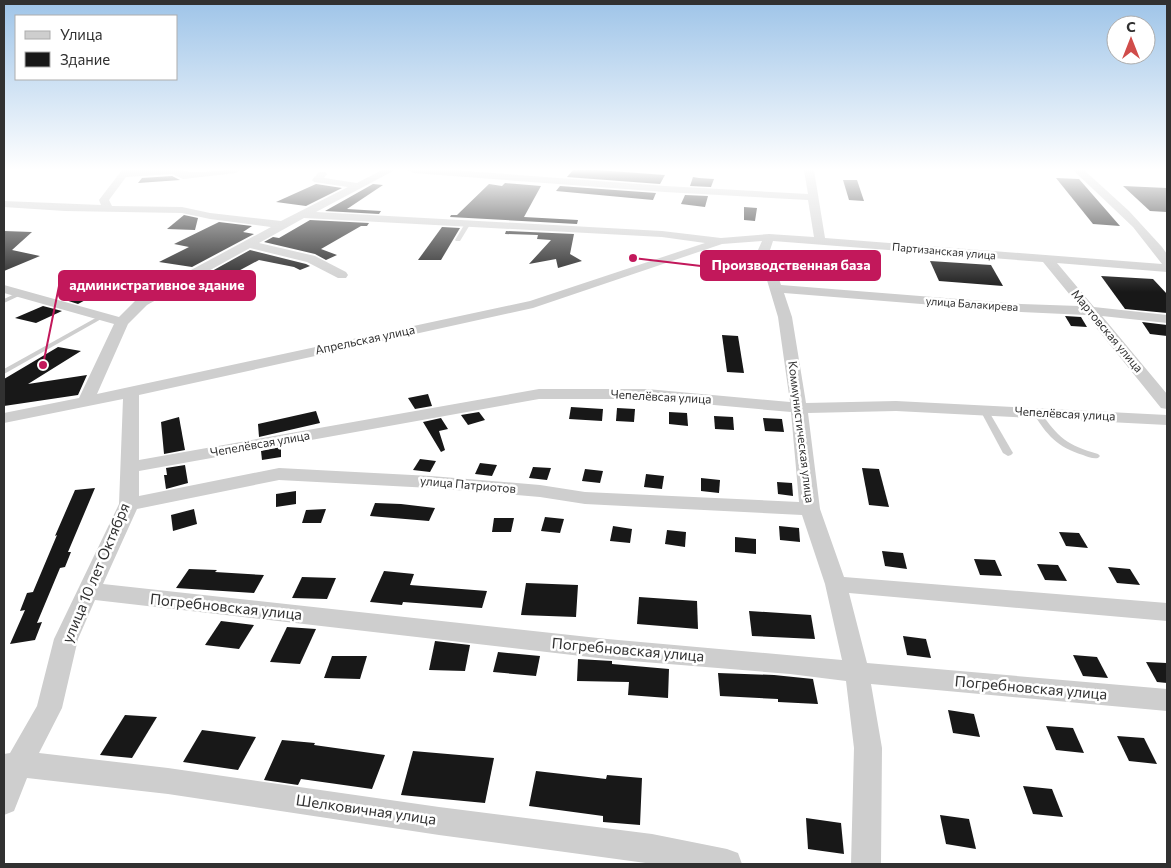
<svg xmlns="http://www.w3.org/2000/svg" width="1171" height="868" viewBox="0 0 1171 868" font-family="Commissioner,sans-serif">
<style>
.building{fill:#181818}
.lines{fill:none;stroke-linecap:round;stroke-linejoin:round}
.lane{fill:#cecece;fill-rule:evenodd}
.street{fill:#cecece;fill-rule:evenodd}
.labels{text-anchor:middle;stroke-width:5;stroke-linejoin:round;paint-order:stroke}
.far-street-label{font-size:11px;fill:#313131;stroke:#fff}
.street-label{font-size:12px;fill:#313131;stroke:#fff}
.near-street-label{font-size:15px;fill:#313131;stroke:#fff}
.leader{fill:none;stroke:#c2185b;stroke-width:2}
.callout-dot{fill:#c2185b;stroke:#fff;stroke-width:2}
.callout{fill:#c2185b;stroke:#c2185b;stroke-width:2}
.callout-label{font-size:14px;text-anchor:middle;font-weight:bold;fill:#fff}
</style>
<rect width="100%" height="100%" fill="#fff"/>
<g class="building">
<path d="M573 170H597L665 175 660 184 567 177Z"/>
<path d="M172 176 180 180 138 183 142 178Z"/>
<path d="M693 177 699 178 714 179 711 187 690 186Z"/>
<path d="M1056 178 1079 179 1120 226 1093 224Z"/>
<path d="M843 180H857L864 201 849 200Z"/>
<path d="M505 183 541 186 524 217 578 220 577 224 450 217 451 215H457L489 184 502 186Z"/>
<path d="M316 184 342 188 306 206 276 202Z"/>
<path d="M373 184 383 185 347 209 381 211 379 214 325 211Z"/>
<path d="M560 186 656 193 653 200 556 191Z"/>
<path d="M1123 186 1167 188V212L1150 211Z"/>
<path d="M685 195 708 196 705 207 681 204Z"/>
<path d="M744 207 757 208 755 221 744 220Z"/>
<path d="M184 215 198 218 195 230 167 229Z"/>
<path d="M310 220 369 223 367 226H361L321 249 337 255 326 260 315 254 264 242 273 237 279 238Z"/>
<path d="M219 222 252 226 243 232 254 234 192 267 159 262 189 247 174 244Z"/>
<path d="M442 227 460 228 441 260H418Z"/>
<path d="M4 231 32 232 12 250 40 256 4 271Z"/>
<path d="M506 231 574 234 570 254 582 261 558 268 556 259 529 264 551 240 537 239 538 235 505 234Z"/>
<path d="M250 250 306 264 310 266 300 270 294 267 259 260 231 275 212 271Z"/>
<path d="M930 261 991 265 1003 286 939 281Z"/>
<path d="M1101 276 1153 279 1167 294V313L1125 309Z"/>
<path d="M72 292 91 297 78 304 59 298Z"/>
<path d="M43 306 62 311 36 323 15 318Z"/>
<path d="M1065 316 1081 317 1087 327 1071 326Z"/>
<path d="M1142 322 1167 325V336L1150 334Z"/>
<path d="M722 335 738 336 744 373 727 372Z"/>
<path d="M58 347 81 351 28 384 87 375 78 395 4 406V379Z"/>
<path d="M428 394 432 406 415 409 408 398Z"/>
<path d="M571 407 603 409 602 421 569 419Z"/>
<path d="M617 408 635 409 634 422 616 421Z"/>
<path d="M316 411 320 423 259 437 258 424Z"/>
<path d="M479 412 485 420 468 425 461 415Z"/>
<path d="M669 412 687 413 688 426 669 424Z"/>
<path d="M714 416 733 417 734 430 715 429Z"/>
<path d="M179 417 185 450 164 454 161 422Z"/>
<path d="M441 418 448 429 439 431 445 450 441 452 423 422Z"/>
<path d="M763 418 782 419 784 432 765 431Z"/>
<path d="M281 447V457L262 460 261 451Z"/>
<path d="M420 459 436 461 430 472 413 470Z"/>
<path d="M480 463 497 465 492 476 475 474Z"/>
<path d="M185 465 188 483 166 489 164 475H167L166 468Z"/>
<path d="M533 467 551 468 547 480 529 478Z"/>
<path d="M862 468 879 469 889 507 869 505Z"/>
<path d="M585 469 603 471 600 483 582 481Z"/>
<path d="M646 474 664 476 662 489 644 487Z"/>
<path d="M701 478 720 480 719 493 701 491Z"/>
<path d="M777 482 792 483 793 496 778 494Z"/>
<path d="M95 488 68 552H71L65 567 60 568 37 623 42 622 35 640 10 644 25 610 20 611 27 593 33 592 57 535 55 536 75 490Z"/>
<path d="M296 491V504L276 507V494Z"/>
<path d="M375 503 401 504 435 508 429 521 370 516Z"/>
<path d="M194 509 197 524 173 531 171 515Z"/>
<path d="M326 509 321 523H302L306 510Z"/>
<path d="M545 517 564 519 560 533 541 531Z"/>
<path d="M494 518H514L511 532H492Z"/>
<path d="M613 526 632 529 630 543 610 541Z"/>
<path d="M779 526 799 528 800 542 780 540Z"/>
<path d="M667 530 686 532 685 547 665 544Z"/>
<path d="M1059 532 1079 533 1088 548 1066 546Z"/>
<path d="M735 537 756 539V554L735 552Z"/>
<path d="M882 551 903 553 907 569 885 566Z"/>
<path d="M974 559 995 560 1002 576 980 575Z"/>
<path d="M1037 564 1058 565 1067 581 1045 580Z"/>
<path d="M1108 567 1130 569 1140 585 1117 583Z"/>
<path d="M189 569 217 570 215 572 264 575 254 593 176 588Z"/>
<path d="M384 571 414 574 410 585 487 591 482 608 403 602 402 605 370 602Z"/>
<path d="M302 577 336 578 327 599 292 598Z"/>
<path d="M526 583 578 585 576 617 521 615Z"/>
<path d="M639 597 697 601 698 629 637 624Z"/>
<path d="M749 611 811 615 815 639 752 636Z"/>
<path d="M221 621 254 625 239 649 205 645Z"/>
<path d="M287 627 316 629 300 664 270 662Z"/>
<path d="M903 636 926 639 931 658 907 655Z"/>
<path d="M435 641 470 645 465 671 429 670Z"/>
<path d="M498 652 540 656 536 676 493 672Z"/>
<path d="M1073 655 1097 657 1108 678 1083 676Z"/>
<path d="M332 656H367L360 679 324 678Z"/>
<path d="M578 659 612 661V664L669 669 668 698 628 695 629 682 577 681Z"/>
<path d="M1146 662 1167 663V683L1157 682Z"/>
<path d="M718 673 774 675 813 679 818 704 778 702V699L720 696Z"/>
<path d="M948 710 974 714 980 737 953 733Z"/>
<path d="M125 715 157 717 132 758 100 755Z"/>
<path d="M1046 726 1073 728 1084 753 1056 750Z"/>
<path d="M202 730 256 737 238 770 183 762Z"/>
<path d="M1117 736 1144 738 1157 764 1129 761Z"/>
<path d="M282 740 315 743 314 745 385 755 372 789 301 779 298 785 264 780Z"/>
<path d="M413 751 494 758 485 803 401 795Z"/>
<path d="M536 771 606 779 607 775 642 778 640 825 603 822V816L529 806Z"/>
<path d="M1023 786 1052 789 1063 817 1033 814Z"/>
<path d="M940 815 969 819 976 849 946 844Z"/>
<path d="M806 818 841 823 844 854 808 849Z"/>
</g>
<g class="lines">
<g class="lane">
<path d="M466 222 471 223 460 241H456L455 240Z"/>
<path d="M19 292 22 294 21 295 4 303V299Z"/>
<path d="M101 315 104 317 103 318 4 374V369Z"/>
<path d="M984 407 988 410 1013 453 1011 455 1008 456 1003 453 980 410Z"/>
<path d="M1037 410 1040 411C1058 438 1067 445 1098 454L1100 456 1098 458C1093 459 1088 457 1083 455 1057 447 1047 435 1033 413Z"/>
</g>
<path class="street" d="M122 170H180C191 174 226 170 241 170L236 173 183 179 172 174 126 177 109 200 112 206 182 207 210 213 281 221 348 187 314 182 312 180 319 172H325L327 174 324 178 357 183 382 170H395L316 212 662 231 721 238 769 234 814 237 808 200 665 192 413 173 408 170H453L665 186 808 194 804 170H814L825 238 1162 264 1133 227 1073 170H1084L1129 211 1162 247 1167 254V272L1057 263 1094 307 1167 315V323L1102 316 1167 394V409L1161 408 1086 315 1021 312 784 293 792 317 806 403 896 401 1167 415V425L896 411 808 413 820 509 844 577 1167 603V621L849 593 867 663 1167 689V711L871 684 882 748 881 864H851L854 748 846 681 790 674 607 659 95 600 78 639 62 708 39 753 168 768 439 807 652 834 727 849 738 853 742 864H653L439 835 168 794 27 778 14 811 4 815V754L10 753 37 706 54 639 119 504 123 399 4 423V413L79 398 114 324 4 293V285L119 317 137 299 271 227 210 219 182 213 65 211 4 207V201L101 205 99 200ZM304 218 662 237 705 243 530 301 97 394 128 324 147 305 250 248 307 262 338 278H346L348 275 346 272 315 256 259 243ZM762 241 758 250 778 317 790 402 647 389H539L139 460V395L533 308 722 244ZM773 241 1043 262 1079 306 1021 304 781 285 770 250ZM539 399H647L791 412 799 502 585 492 540 485 431 476 279 468 139 496V471ZM279 480 431 488 540 497 585 504 802 515 825 584 842 660 607 639 103 584 137 509Z"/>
</g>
<linearGradient id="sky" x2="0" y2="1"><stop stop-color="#9ec4e8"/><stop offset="0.58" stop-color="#fff"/><stop offset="1" stop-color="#fff" stop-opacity="0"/></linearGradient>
<rect width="1171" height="292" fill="url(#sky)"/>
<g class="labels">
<g class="far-street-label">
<text transform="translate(944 251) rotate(5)" y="4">Партизанская улица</text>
<text transform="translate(972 304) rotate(4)" y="4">улица Балакирева</text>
</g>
<g class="street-label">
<text transform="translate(1107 331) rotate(50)" y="4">Мартовская улица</text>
<text transform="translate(365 340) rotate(-12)" y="4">Апрельская улица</text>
<text transform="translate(661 397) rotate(3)" y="4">Чепелёвсая улица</text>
<text transform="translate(1065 414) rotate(3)" y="4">Чепелёвсая улица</text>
<text transform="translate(801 432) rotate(83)" y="4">Коммунистическая улица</text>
<text transform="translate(260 444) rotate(-10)" y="4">Чепелёвсая улица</text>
<text transform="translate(468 485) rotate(5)" y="4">улица Патриотов</text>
</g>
<g class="near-street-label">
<text transform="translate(96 573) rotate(-67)" y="5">улица 10 лет Октября</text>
<text transform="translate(226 607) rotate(6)" y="5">Погребновская улица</text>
<text transform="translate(628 650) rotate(5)" y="5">Погребновская улица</text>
<text transform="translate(1031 688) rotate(5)" y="5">Погребновская улица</text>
<text transform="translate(366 810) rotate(8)" y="5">Шелковичная улица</text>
</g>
</g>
<path class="leader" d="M633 258L701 266M43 365L59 286"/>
<g class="callout-dot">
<circle cx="633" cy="258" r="5"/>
<circle cx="43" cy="365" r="5"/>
</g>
<g class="callout">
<rect x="701" y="251" width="179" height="29" rx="5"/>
<rect x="59" y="271" width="196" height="29" rx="5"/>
</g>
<g class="callout-label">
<text x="791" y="270">Производственная база</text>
<text x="157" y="290">административное здание</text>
</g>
<rect width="1171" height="868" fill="none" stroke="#313131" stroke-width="10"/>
<rect x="15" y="15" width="162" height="65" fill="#ffffff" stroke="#adadad"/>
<rect x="25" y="31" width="25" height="8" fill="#cecece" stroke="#adadad"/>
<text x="60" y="40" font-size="15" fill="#313131">Улица</text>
<rect x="25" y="52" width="25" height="15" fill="#181818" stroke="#adadad"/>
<text x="60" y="65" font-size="15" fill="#313131">Здание</text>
<g transform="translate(1131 40)"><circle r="24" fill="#ffffff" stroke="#adadad"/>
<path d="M0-4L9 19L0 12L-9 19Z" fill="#d04c4a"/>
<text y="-8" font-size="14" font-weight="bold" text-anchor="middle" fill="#313131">С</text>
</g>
</svg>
